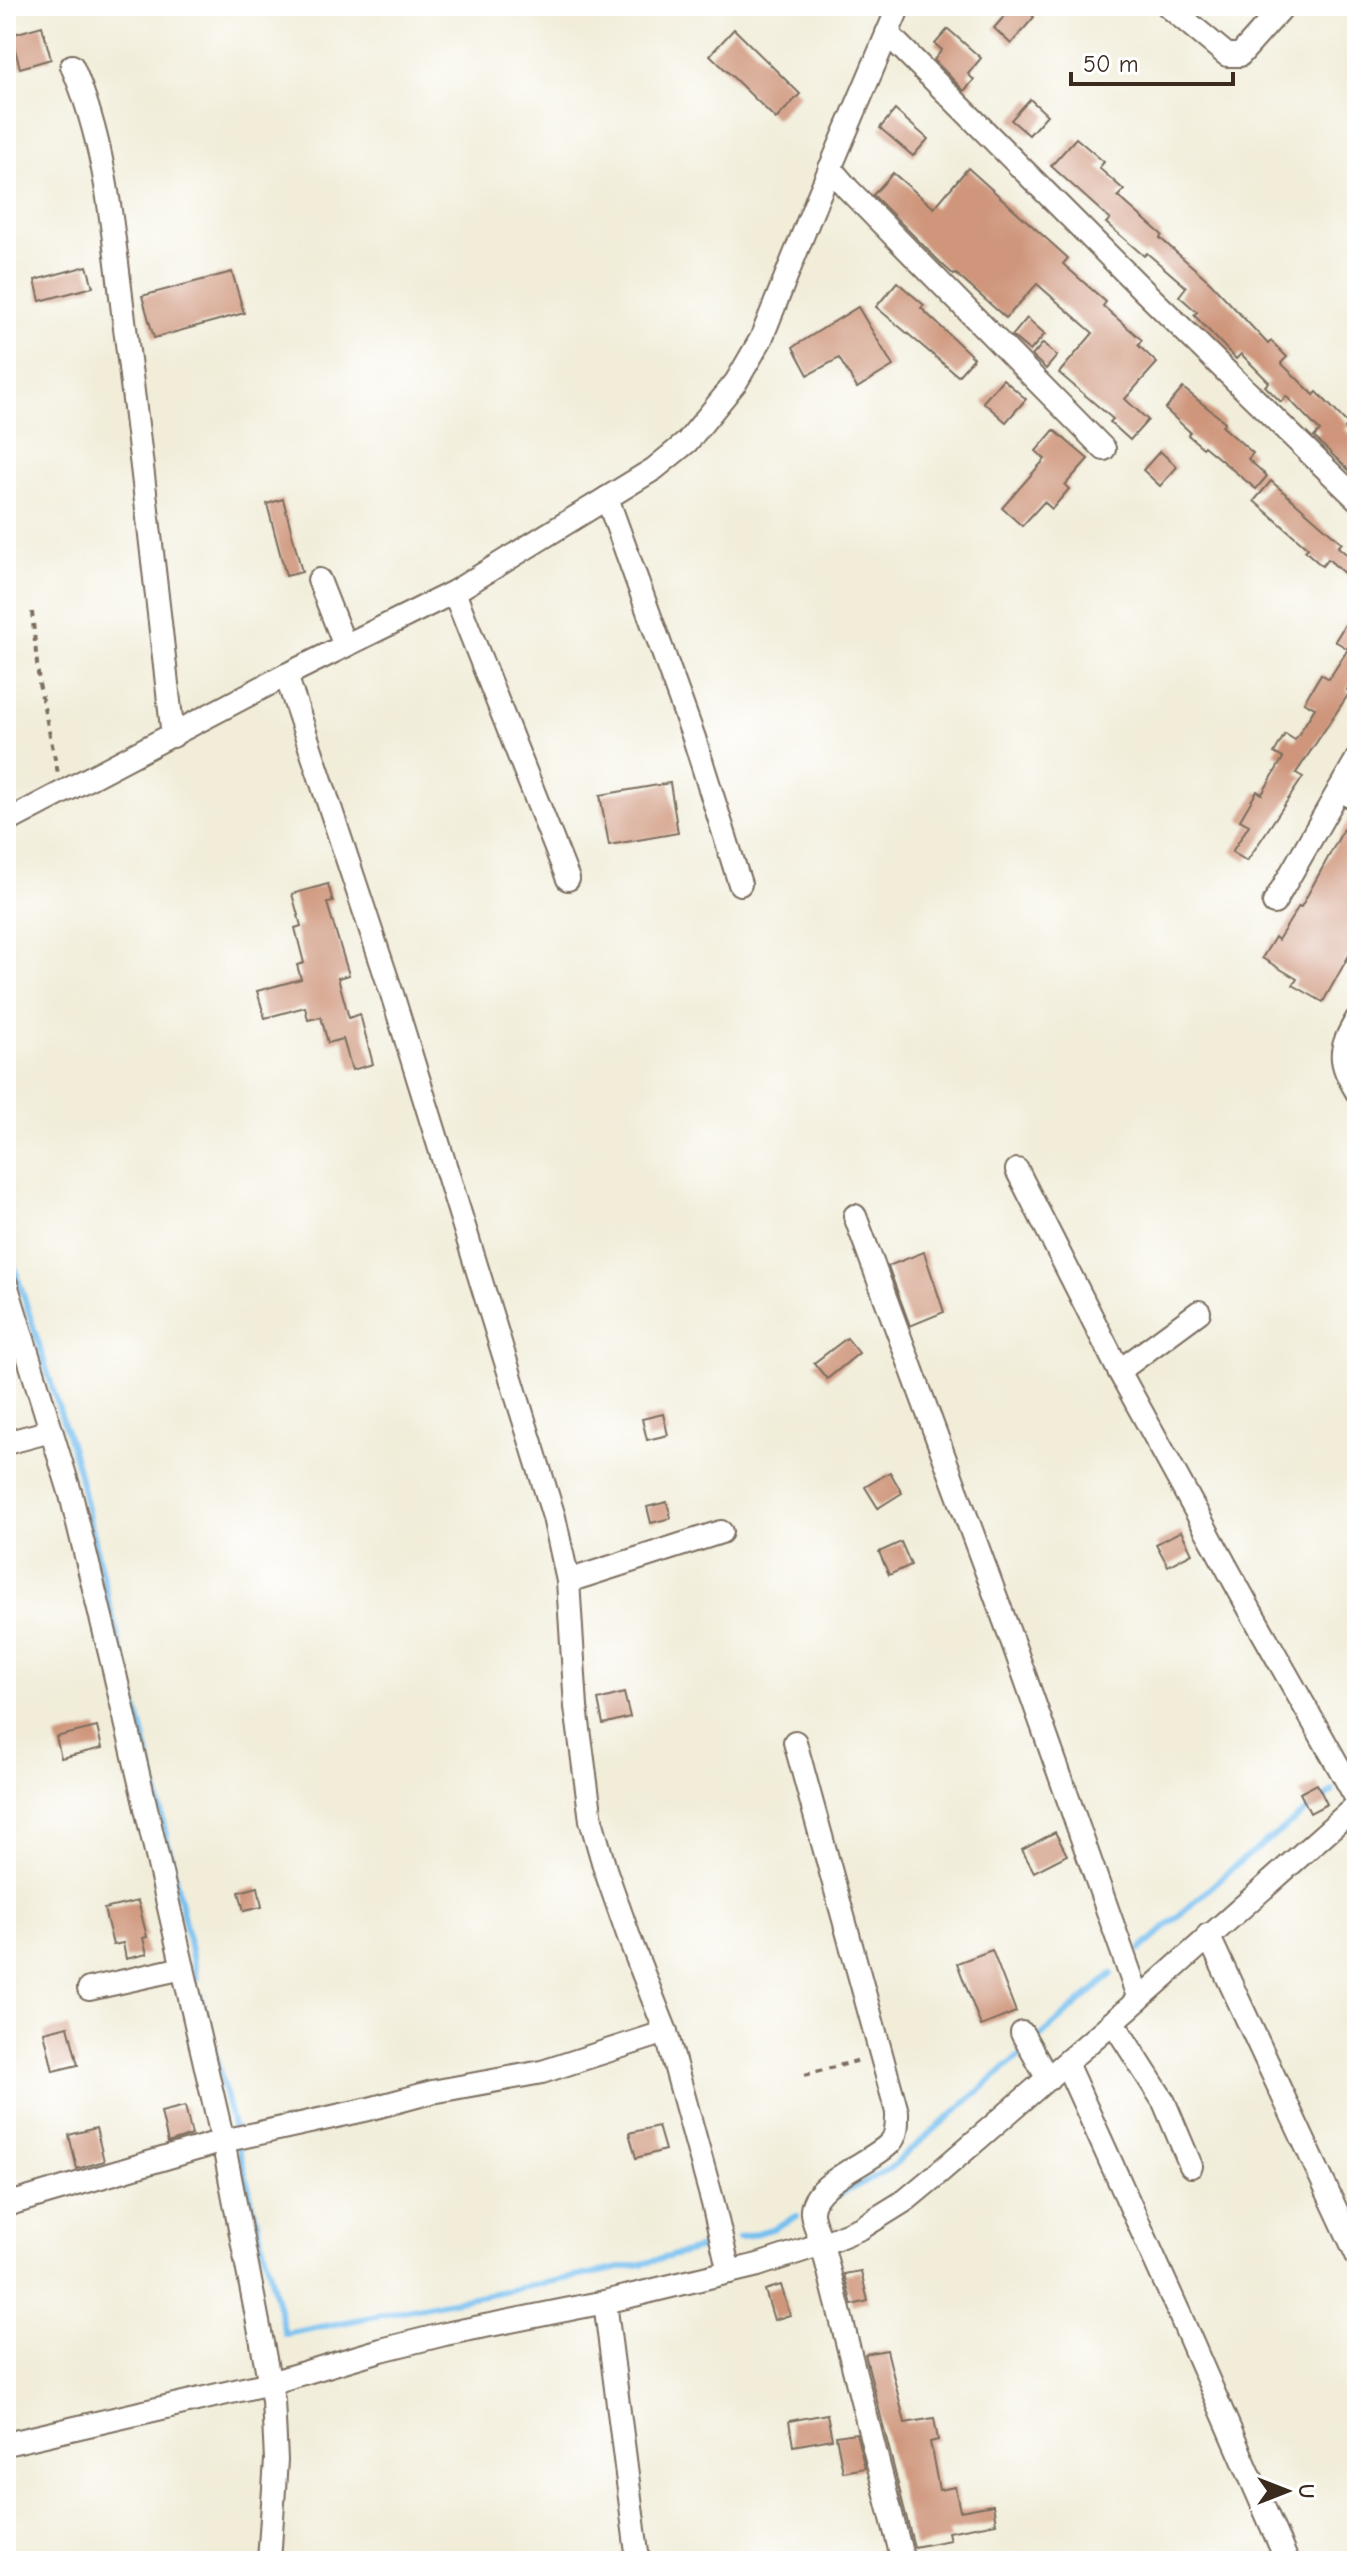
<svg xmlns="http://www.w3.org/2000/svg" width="1363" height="2567" viewBox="0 0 1363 2567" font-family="'Comic Neue',sans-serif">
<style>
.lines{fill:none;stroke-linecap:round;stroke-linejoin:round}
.stream{stroke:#76bfef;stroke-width:6}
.building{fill:#cf967b}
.minor-casing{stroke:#7b6e5f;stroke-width:26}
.path{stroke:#7b6e5f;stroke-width:4;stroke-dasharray:6 6;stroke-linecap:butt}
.minor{stroke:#fff;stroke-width:22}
</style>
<rect width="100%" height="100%" fill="#fff"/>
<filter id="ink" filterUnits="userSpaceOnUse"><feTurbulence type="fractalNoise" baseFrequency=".0125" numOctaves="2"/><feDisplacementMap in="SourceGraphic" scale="16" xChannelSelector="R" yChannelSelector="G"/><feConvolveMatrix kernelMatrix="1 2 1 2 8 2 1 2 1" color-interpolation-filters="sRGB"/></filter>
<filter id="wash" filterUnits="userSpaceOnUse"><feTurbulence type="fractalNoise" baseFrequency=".006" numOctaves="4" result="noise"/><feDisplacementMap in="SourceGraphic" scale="32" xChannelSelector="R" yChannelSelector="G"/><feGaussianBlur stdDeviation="1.8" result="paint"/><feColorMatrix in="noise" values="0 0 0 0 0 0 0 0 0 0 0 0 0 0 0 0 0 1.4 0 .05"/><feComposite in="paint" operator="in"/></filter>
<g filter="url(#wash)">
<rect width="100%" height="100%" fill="#f1edd9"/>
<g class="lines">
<g class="stream">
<path d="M6 1240 77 1466 107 1596 149 1756 197 1979"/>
<path d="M1140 1950 1236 1865 1333 1791"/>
<path d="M200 1994 285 2334 646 2263 705 2247"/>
<path d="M1033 2043 1112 1974"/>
<path d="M831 2199 889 2169 1025 2051"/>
<path d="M739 2238 772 2229 797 2216"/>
</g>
</g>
<g id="blocks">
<g class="building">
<path d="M1013 6H1021L1034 17 1011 44 994 28Z"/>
<path d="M42 26 51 59 20 68 11 35Z"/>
<path d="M734 29 800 94 776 119 710 55Z"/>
<path d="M948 29 981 58 968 74 974 80 964 91 934 60 942 50 935 44Z"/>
<path d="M1030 99 1047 115 1029 135 1011 120Z"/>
<path d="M895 110 928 139 913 156 880 128Z"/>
<path d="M1076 138 1104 162 1099 168 1124 190 1118 196 1162 235 1160 238 1210 282 1268 344 1271 341 1287 357 1281 363 1314 395 1317 392 1349 425 1345 429 1357 441V478L1314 437 1320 431 1286 396 1281 402 1265 386 1269 382 1241 354 1236 359 1194 315 1197 312 1179 296 1186 287 1147 253 1144 256 1106 223 1110 219 1051 166Z"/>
<path d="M968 168 1068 258 1063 264 1106 302 1103 306 1142 340 1138 345 1157 363 1125 399 1148 420 1130 440 1110 422 1113 419 1059 373 1093 333 1037 284 1006 318 956 274 954 275 943 265 873 195 893 173 934 208Z"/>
<path d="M87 266 93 287 40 301 35 280Z"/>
<path d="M232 272 244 313 154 338 142 296Z"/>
<path d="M897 282 924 305 921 308 974 358 958 376 876 307Z"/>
<path d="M858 307 893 366 857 388 839 358 808 375 793 347Z"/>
<path d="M1027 318 1045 334 1030 351 1012 336Z"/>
<path d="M1043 343 1057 356 1046 369 1032 356Z"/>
<path d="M1003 379 1026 399 1006 422 983 402Z"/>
<path d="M1183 388 1225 422 1222 426 1253 453 1248 459 1267 476 1256 489 1204 446 1203 448 1188 435 1190 432 1165 409Z"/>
<path d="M1054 430 1088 459 1065 485 1069 489 1052 509 1044 502 1022 526 1002 508 1045 459 1036 451Z"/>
<path d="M1160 451 1177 467 1160 486 1143 470Z"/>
<path d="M1271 481 1342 543 1338 547 1357 563 1346 575 1328 559 1322 566 1305 551 1308 548 1254 501Z"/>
<path d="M283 499 302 572 286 576 267 504Z"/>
<path d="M1357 605V673L1347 690 1350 692 1296 773 1303 777 1247 861 1232 852 1249 825 1240 820 1257 791 1262 794 1283 758 1274 753 1285 734 1295 740 1315 708 1304 702 1321 674 1329 679 1348 649 1335 641Z"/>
<path d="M670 783 678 833 609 845 600 795Z"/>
<path d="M1353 812 1357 813V941L1323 1002 1293 985 1297 979 1262 958 1275 937 1278 940 1299 906 1301 907Z"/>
<path d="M328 884 333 902 327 903 349 975 338 978 349 1018 360 1014 373 1064 352 1070 343 1039 328 1043 321 1017 308 1020 305 1007 265 1018 257 991 301 979 297 965 304 963 295 928 301 926 292 894Z"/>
<path d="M924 1252 944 1312 910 1326 888 1266Z"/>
<path d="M847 1338 859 1353 827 1379 814 1363Z"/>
<path d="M663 1414 668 1435 647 1440 642 1419Z"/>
<path d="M890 1472 902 1493 878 1508 865 1487Z"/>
<path d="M667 1502 671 1518 651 1523 647 1507Z"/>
<path d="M1181 1531 1192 1553 1168 1566 1156 1544Z"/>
<path d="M901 1542 911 1565 889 1575 879 1552Z"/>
<path d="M624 1693 630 1717 603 1724 598 1700Z"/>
<path d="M97 1727 102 1748 61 1758 56 1737Z"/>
<path d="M1317 1784 1327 1804 1310 1813 1300 1793Z"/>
<path d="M1055 1832 1067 1855 1034 1872 1022 1850Z"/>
<path d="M258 1887 262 1907 244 1911 239 1892Z"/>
<path d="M138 1901 147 1937 143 1938 147 1954 126 1959 123 1943 113 1945 104 1909Z"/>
<path d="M992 1950 1016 2012 981 2026 957 1963Z"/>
<path d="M68 2026 78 2065 53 2071 44 2032Z"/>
<path d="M185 2106 192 2135 168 2143 161 2112Z"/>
<path d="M658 2126 665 2150 636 2158 629 2133Z"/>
<path d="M96 2128 104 2161 77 2169 69 2135Z"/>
<path d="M861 2271 868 2301 852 2305 844 2274Z"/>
<path d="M781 2285 790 2315 774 2320 765 2290Z"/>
<path d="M887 2350 905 2423 934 2418 938 2440 930 2442 939 2490 955 2487 960 2511 993 2505 996 2523 948 2532 950 2540 914 2547 865 2354Z"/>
<path d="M827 2414 832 2439 793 2446 789 2421Z"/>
<path d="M856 2433 865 2468 843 2472 836 2436Z"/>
</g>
</g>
</g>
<g filter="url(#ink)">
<use href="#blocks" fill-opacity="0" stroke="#7b6e5f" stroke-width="2"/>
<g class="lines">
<defs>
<g id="minor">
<path d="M1168 6 1227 55H1240L1280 10"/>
<path d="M887 33 1145 292 1357 499"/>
<path d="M72 66C107 146 113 235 124 320 142 459 157 598 173 736"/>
<path d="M830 168 848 189 1104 449"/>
<path d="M607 498 694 738 740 884"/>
<path d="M319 580 345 646"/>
<path d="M454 592 568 879"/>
<path d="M286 675 392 994 554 1517 568 1581 576 1707 591 1820 605 1869 630 1940 666 2032 713 2203 729 2272"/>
<path d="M1357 759 1339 790 1357 799"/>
<path d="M6 822 286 675 454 592 654 469 687 442 736 382 761 339 818 197 899 6"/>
<path d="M1274 903 1339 790"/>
<path d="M1357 1019C1338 1051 1338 1060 1357 1092"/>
<path d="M1017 1170 1119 1371 1250 1610 1357 1799"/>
<path d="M855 1216 1014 1646 1139 1999"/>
<path d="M6 1284 71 1495 114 1670 223 2141 273 2400 276 2460 269 2561"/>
<path d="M1119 1371 1199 1312"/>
<path d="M6 1443 51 1431"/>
<path d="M568 1581 721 1532"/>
<path d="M795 1742 897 2112C897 2122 898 2135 890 2143 873 2162 810 2183 812 2213 813 2223 819 2234 822 2244L903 2561"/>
<path d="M1208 1935 1357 2255"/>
<path d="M89 1989 183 1968"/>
<path d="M1113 2022 1164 2102 1191 2166"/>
<path d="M1022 2033 1048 2079"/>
<path d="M1066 2063 1179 2313 1287 2561"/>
<path d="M6 2205 223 2141 369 2109 432 2092 542 2072 666 2032"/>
<path d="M605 2302 638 2561"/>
<path d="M6 2444 270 2383 381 2350 445 2334 605 2302 758 2265 822 2244 861 2228 906 2200 935 2176 1129 2008 1357 1805"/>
</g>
</defs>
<use href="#minor" class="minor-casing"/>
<g class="path">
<path d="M32 612 39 684 58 773"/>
<path d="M805 2075 860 2060"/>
</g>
<use href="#minor" class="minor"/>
</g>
</g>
<rect width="1363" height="2567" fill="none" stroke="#fff" stroke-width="32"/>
<g transform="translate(1287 2491) rotate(90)" stroke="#ffffff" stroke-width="6" paint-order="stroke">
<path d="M0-6L14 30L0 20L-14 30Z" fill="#3b2a1e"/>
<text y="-12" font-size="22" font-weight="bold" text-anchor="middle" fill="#3b2a1e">U</text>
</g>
<path d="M1071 72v12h162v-12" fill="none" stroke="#3b2a1e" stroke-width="4"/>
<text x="1083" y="72" font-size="24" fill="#3b2a1e" stroke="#ffffff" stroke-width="6" paint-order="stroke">50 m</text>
</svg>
